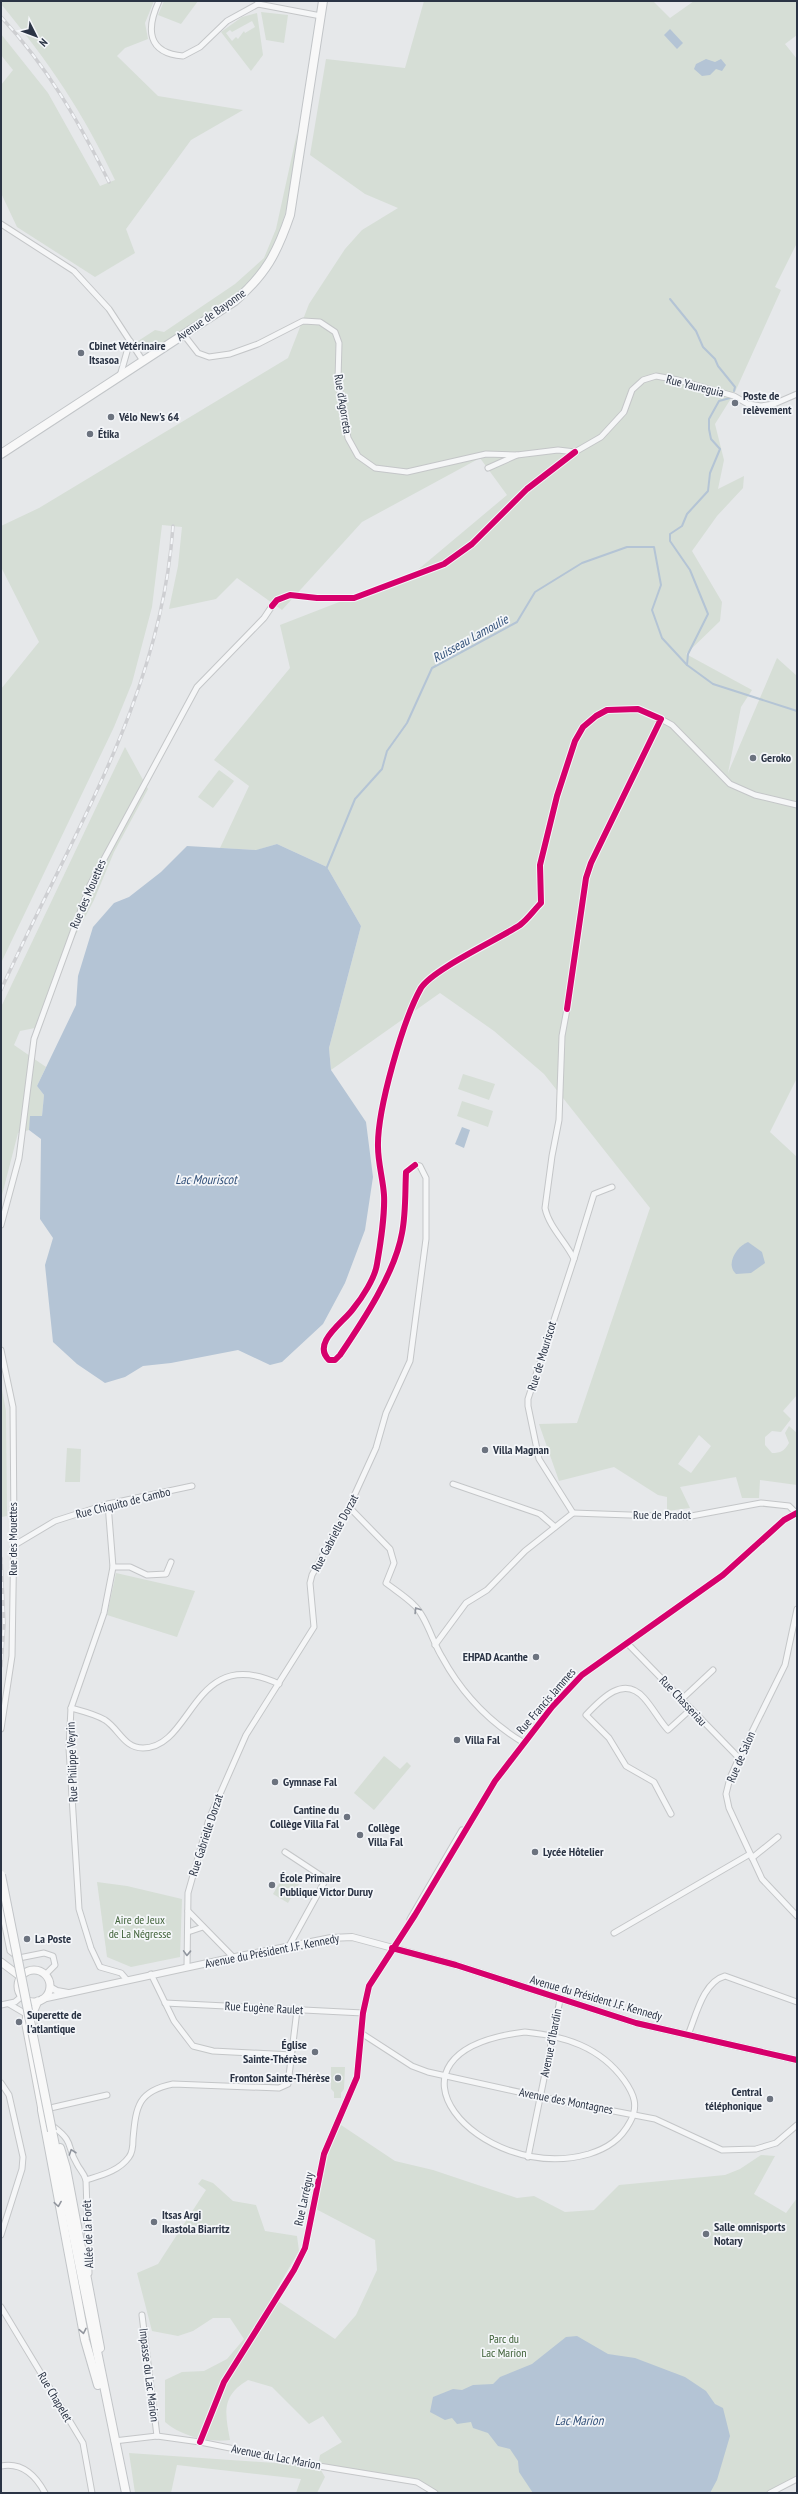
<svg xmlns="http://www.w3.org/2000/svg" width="798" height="2494" viewBox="0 0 798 2494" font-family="'PT Sans Narrow',sans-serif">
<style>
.green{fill:#d6ded6;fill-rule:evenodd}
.water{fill:#b4c4d5}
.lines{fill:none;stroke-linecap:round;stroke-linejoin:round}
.stream{stroke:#b4c4d5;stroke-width:2}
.minor-casing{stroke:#c4c6c8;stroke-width:7}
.tertiary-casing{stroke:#c4c6c8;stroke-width:8}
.secondary-casing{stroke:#c4c6c8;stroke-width:9}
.primary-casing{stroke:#c2c5c8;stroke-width:10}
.minor{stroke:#f5f6f7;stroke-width:5}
.tertiary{stroke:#f5f6f7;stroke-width:6}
.secondary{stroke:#f8f8f8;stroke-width:7}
.primary{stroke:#f8f8f8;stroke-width:8}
.rail-casing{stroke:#cecfd2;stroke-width:3.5}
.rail{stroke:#f4f6f9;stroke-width:2;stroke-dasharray:6;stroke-linecap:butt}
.primary-bridge-casing{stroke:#c2c5c8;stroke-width:10;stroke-linecap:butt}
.primary-bridge{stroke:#f8f8f8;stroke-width:8}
.cycleway-casing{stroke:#f4f6f9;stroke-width:8}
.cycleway{stroke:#d6006c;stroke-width:6}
.oneway{stroke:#90959e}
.oneway2{stroke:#92969e}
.poi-dot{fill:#6c737f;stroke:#f4f6f9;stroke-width:1.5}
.labels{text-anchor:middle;stroke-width:3.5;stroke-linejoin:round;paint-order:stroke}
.street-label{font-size:12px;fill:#2b3445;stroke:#f4f6f9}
.poi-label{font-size:12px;font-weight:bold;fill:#2b3445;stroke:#f4f6f9;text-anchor:start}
.park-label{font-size:12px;fill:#3f6138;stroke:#f4f6f9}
.water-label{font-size:13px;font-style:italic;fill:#34527a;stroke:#f4f6f9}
</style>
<rect width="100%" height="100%" fill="#e6e8ea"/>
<g class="green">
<path d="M1 1H154L145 23 148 39 125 48 117 56 158 96 243 110 191 140 126 229 135 253 95 277 17 227 1 193V85L13 70 1 55V34L48 93 100 186 115 180C83 112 49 62 1 4Z"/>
<path d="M164 1H198L181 24 158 15Z"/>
<path d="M424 1H653L670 18 694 1H797V35L785 44 797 59V243L775 287 781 290 735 392 715 424 724 460 718 489 744 476 743 488 717 516 692 551 722 602 720 621 686 654 752 690 741 707 728 773 777 658 797 676V1078L770 1132 797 1157V1395L783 1411 791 1419 781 1432 772 1431 765 1437V1445L772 1453C781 1453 784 1451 789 1443L785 1433 789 1426 797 1433V1485L760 1480 759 1498H742L736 1477 680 1487 690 1508 667 1511V1497L658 1495 614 1467 559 1481 539 1424 577 1423 650 1208 544 1074 494 1031 440 993 331 1070 329 1048 361 926 327 867 277 844 257 850 220 848 249 786 214 760 290 668 280 625 414 573 507 495 480 458 362 522 282 610 237 578 216 599 169 609 178 566 182 527 162 525 152 607 132 683 114 727 1 963V689L39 642 1 567V526L39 508 288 358 309 304 345 249 362 230 398 208 365 194 310 155 326 59 405 68ZM699 1435 711 1446 691 1473 678 1464Z"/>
<path d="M261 12 288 15 284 43 266 40Z"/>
<path d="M257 13 263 55 251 71 221 32 242 17ZM252 21 255 27 245 33 244 31 238 39 236 37 232 41 226 33 230 30 232 32Z"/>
<path d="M297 133C295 178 286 237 257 272 230 306 186 328 150 351L139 350 135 343 155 330 164 332 235 284 264 258 276 229Z"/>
<path d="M125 747 148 789 114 852 94 900 55 974 35 1028 20 1031 14 1045 46 1067 37 1086 44 1095 42 1116H31L29 1130 18 1133 1 1199V1007Z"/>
<path d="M219 770 234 781 213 808 198 797Z"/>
<path d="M463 1074 495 1084 489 1100 458 1089Z"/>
<path d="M462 1101 493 1111 488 1127 457 1116Z"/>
<path d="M1 1384 6 1411 7 1516 2 1517Z"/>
<path d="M67 1448 81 1449 80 1482H65Z"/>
<path d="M116 1573 195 1591 177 1637 107 1615Z"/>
<path d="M384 1756 400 1769 407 1762 411 1766 374 1810 354 1793Z"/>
<path d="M284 1875 299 1884 288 1903 273 1894Z"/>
<path d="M97 1882 127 1886 182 1899 180 1957 131 1967 107 1957Z"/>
<path d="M331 2067H345L344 2089 341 2093V2098H334V2092L331 2089Z"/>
<path d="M341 2125 395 2161 433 2170 517 2198 534 2196 565 2212 594 2210 619 2185 725 2175 740 2169 761 2155 775 2156 754 2194 786 2213 797 2198V2479L770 2493H435L417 2482 319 2467 325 2477 317 2493H296L301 2479 177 2465 171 2493H135L129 2453 318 2466 320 2455 342 2442 323 2416 309 2424 272 2387 248 2380C221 2396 225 2413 230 2440 208 2443 181 2436 165 2422V2380L182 2372 204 2371 227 2359 244 2339 230 2318H213L193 2331 178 2336 152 2331 137 2273 158 2264 206 2190 198 2184 202 2179 213 2183 233 2201 256 2205 265 2231 297 2236 299 2251 272 2297 335 2339 356 2315 377 2270 375 2240 314 2208 327 2156Z"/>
</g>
<g class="water">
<path d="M670 29 683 43 677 49 664 35Z"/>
<path d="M706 59 715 62 721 59 726 65 722 71 716 69 710 75 702 76 694 69 696 64Z"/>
<path d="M277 844 327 867 361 926 329 1048 331 1070 366 1122 373 1177 365 1230 345 1283 323 1324 282 1362 270 1365 238 1350 171 1363 143 1366 125 1377 105 1383 77 1364 53 1342 45 1265 53 1238 40 1219 41 1139 29 1130 30 1116H42L44 1095 37 1086 76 1005 78 976 93 927 114 903 129 897 161 872 187 846 256 850Z"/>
<path d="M462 1127 470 1130 464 1148 455 1144Z"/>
<path d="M748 1242 762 1252 765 1263 751 1273 736 1274C725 1264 737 1246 748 1242Z"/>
<path d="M577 2336 608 2354 635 2358 685 2377 706 2391 715 2404 723 2408 730 2436 717 2480 710 2493H533L519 2472 518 2461 510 2449 498 2446 488 2433 473 2428 471 2422 457 2424 452 2418 445 2420 430 2412 433 2397 453 2389 462 2390 473 2385 493 2384 500 2377 532 2364 566 2337Z"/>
</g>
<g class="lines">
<g class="stream">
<path d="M670 299 696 331 703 347 715 359 718 366 735 387 734 391"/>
<path d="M687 665 688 654 708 614 690 570 670 541V534L682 526 687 514 708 491 710 473 720 449 711 439 709 429V419L719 401 730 398"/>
<path d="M327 867 355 799 382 769 387 751 407 723 432 668 517 622 535 592 582 563 627 547H654L661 585 652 610 662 638 687 665 713 684 797 711"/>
</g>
<defs>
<g id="minor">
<path d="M159 1C146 29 147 53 183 56L200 47 227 21 258 4"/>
<path d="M258 1V4L321 16"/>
<path d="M1 224 74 271 109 309 143 361"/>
<path d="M184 335 198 353 209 357 230 354 258 344 303 321 320 322 335 332 339 343 338 380 348 438 358 456 375 468 407 472 486 454 517 455"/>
<path d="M120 376 130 341"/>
<path d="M488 468 517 455 558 450 575 452 601 437 624 412 632 390 643 380 656 376 678 380 734 396 748 404 761 406 774 404 797 394"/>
<path d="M661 719 672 725 730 784 755 795 797 805"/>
<path d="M1 1225 19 1158 34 1039 90 885 197 687 264 618 272 606"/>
<path d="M574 1259 594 1194 612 1187"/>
<path d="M1 1350 13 1407 14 1529 12 1656 1 1729"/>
<path d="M453 1484 540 1514 555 1527"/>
<path d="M108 1504 113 1567 104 1613 71 1708 69 1748 79 1909 91 1948 100 1967 121 1973 127 1980"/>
<path d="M349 1507 390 1549 394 1563 386 1583C395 1590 406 1597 414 1605 426 1616 433 1643 442 1657 461 1692 489 1722 524 1743"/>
<path d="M573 1513 686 1517 761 1503 789 1506 796 1513"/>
<path d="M13 1546 55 1521 108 1504 192 1486"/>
<path d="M113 1567H130L147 1575 166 1574 171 1562"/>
<path d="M797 1609 785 1665 739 1758 730 1778 726 1794 729 1808 762 1879 797 1916"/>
<path d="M627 1643 739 1758"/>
<path d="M435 1645 466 1603 487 1590 525 1551 573 1513 539 1459 528 1406V1399L574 1259C566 1242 549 1227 545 1208L552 1156 559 1120 562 1036 567 1009"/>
<path d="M682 1699 713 1670"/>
<path d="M71 1708C82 1711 95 1714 105 1720 119 1729 124 1748 143 1748 194 1748 192 1643 279 1684"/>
<path d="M671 1814 654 1782 626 1766 609 1738 586 1715C602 1698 624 1675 644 1698 653 1708 659 1720 668 1730L691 1709"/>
<path d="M285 1852 326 1879 289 1946"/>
<path d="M752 1858 778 1837"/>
<path d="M1 1906 10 1951 19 1958 44 1953 53 1956 55 1965 45 1975"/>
<path d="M188 1911 233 1957"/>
<path d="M410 1919 462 1830"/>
<path d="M188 1932 203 1927"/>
<path d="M614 1933 750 1854"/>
<path d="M187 1967 188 1893 209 1819 246 1735 314 1627 310 1583 312 1575 349 1507 376 1448 386 1413 410 1361 426 1239V1178L420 1166 415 1165"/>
<path d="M151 1974 174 2021 193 2046 213 2051 292 2055"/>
<path d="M165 2003 363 2013"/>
<path d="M9 2004 26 2014"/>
<path d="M1 2005 15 2002 22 1996"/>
<path d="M525 2032C565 2036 600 2047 624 2080 634 2094 639 2106 630 2122 621 2139 608 2148 589 2154 480 2185 361 2052 525 2032Z"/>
<path d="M361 2033 412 2066 428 2072 541 2097 655 2119 722 2150 756 2149 776 2143 797 2125"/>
<path d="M688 2035C696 2016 703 1982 725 1976L797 2002"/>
<path d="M1 2083 9 2095 23 2157 22 2169 1 2235"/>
<path d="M46 2109 107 2095"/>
<path d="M54 2127C75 2143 66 2146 77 2164 80 2170 84 2173 86 2180L89 2273"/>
<path d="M528 2157 560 2000"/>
<path d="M86 2180C102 2175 119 2171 129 2157 133 2152 133 2145 133 2139 136 2106 138 2091 173 2084L279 2088 288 2084 297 2010"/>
<path d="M1 2307 83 2443 92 2493"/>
<path d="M142 2315 157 2436"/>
<path d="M114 2441 157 2436 200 2442 319 2466 417 2482 435 2493"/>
<path d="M200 2442 224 2382 294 2270 305 2248 324 2154 357 2077 363 2013 369 1986 415 1915 495 1781 552 1707 582 1675 723 1575 784 1520 797 1513"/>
<path d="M1 2466C22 2462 36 2476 45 2493"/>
<path d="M770 2493 797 2479"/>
</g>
<g id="tertiary">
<path d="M50 1987 57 1991 68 1993"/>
<path d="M42 1999 240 1956 331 1938 352 1937 456 1965 636 2023 797 2060"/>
</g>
<g id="secondary">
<path d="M1 1962 21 1977"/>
<circle cx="34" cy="1986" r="16"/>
<path d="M27 2011 26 2025 42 2110"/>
<path d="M33 2023 32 2015 38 2001"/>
</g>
<g id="primary">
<path d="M1 454 235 301C266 274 277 253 290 215L323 1"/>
<path d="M42 2110 85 2340 98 2385"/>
<path d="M52 2131 126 2493"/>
<path d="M60 2148 66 2168 100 2348"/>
</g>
</defs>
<use href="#minor" class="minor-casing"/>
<use href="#tertiary" class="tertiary-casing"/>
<use href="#secondary" class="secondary-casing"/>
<use href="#primary" class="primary-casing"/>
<use href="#minor" class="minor"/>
<use href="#tertiary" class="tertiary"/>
<use href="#secondary" class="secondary"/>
<use href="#primary" class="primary"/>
<defs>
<g id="rail">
<path d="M1 17C47 66 79 122 109 182"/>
<path d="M1 990C70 837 161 698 173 526"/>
<path d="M1 1558 4 1625 1 1666"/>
</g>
</defs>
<use href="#rail" class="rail-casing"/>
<use href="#rail" class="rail"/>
<defs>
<path id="primary-bridge" d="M1 1875 52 2131"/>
</defs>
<use href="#primary-bridge" class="primary-bridge-casing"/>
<use href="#primary-bridge" class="primary-bridge"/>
<defs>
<g id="cycleway">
<path d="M272 606 277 600 290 595 317 598H354L444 564 472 544 527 489 575 452"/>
<path d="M415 1165 406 1172C405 1192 406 1213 402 1233 395 1273 363 1321 340 1355L335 1360H329C311 1343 344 1322 353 1309 362 1298 375 1278 377 1264 380 1247 385 1212 384 1195 383 1179 378 1163 378 1147 377 1110 403 1020 421 988 433 969 499 939 520 925 528 919 534 910 541 903L540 865 557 796 575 741 583 727 596 716 607 710 638 709 661 719 591 863 586 878 567 1009"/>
<path d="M392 1948 456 1965 636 2023 797 2060"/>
<path d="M200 2442 224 2382 294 2270 305 2248 324 2154 357 2077 363 2013 369 1986 415 1915 495 1781 552 1707 582 1675 723 1575 784 1520 797 1513"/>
</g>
</defs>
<use href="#cycleway" class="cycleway-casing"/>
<use href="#cycleway" class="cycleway"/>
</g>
<defs><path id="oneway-chevron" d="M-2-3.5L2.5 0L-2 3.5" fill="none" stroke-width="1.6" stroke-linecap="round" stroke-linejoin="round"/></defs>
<g class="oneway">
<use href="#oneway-chevron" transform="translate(417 1610) rotate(-122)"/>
<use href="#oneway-chevron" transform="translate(187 1953) rotate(92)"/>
<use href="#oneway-chevron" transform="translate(72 2152) rotate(-109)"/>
</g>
<g class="oneway2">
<use href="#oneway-chevron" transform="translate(58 2204) rotate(81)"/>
<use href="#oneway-chevron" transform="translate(83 2331) rotate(79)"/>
</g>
<g class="poi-dot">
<circle cx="81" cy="353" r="4"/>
<circle cx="735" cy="403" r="4"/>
<circle cx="111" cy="417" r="4"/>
<circle cx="90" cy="434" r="4"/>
<circle cx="753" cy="758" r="4"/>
<circle cx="485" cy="1450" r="4"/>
<circle cx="536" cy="1657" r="4"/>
<circle cx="457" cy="1740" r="4"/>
<circle cx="275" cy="1782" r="4"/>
<circle cx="347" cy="1817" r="4"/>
<circle cx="360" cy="1835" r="4"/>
<circle cx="535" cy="1852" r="4"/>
<circle cx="272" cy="1885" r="4"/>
<circle cx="27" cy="1939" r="4"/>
<circle cx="19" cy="2022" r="4"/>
<circle cx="315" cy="2052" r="4"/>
<circle cx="338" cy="2078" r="4"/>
<circle cx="770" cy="2099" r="4"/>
<circle cx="154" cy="2222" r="4"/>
<circle cx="706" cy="2234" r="4"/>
</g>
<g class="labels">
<g class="street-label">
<text transform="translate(211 315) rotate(-35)" y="4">Avenue de Bayonne</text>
<text transform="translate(695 386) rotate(14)" y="4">Rue Yaureguia</text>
<text transform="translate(343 404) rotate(81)" y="4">Rue d'Agorreta</text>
<text transform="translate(88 894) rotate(-67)" y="4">Rue des Mouettes</text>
<text transform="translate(542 1356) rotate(-73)" y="4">Rue de Mouriscot</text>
<text transform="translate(123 1503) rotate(-14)" y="4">Rue Chiquito de Cambo</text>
<text x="662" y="1519">Rue de Pradot</text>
<text transform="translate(335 1533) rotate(-62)" y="4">Rue Gabrielle Dorzat</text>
<text transform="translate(13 1539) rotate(-90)" y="4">Rue des Mouettes</text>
<text transform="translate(546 1701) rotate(-49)" y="4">Rue Francis Jammes</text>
<text transform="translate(683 1701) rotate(47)" y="4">Rue Chasseriau</text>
<text transform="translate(741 1757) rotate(-67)" y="4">Rue de Salon</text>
<text transform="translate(72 1762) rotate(-92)" y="4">Rue Philippe Veyrin</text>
<text transform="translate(206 1835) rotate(-72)" y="4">Rue Gabrielle Dorzat</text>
<text transform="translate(272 1951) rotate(-11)" y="4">Avenue du Président J.F. Kennedy</text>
<text transform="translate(596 1998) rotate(16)" y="4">Avenue du Président J.F. Kennedy</text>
<text transform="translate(264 2008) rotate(3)" y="4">Rue Eugène Raulet</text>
<text transform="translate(551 2043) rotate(-79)" y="4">Avenue d'Ibardin</text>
<text transform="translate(566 2101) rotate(11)" y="4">Avenue des Montagnes</text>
<text transform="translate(304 2199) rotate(-78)" y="4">Rue Larréguy</text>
<text transform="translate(88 2234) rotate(-92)" y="4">Allée de la Forêt</text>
<text transform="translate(149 2375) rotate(83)" y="4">Impasse du Lac Marion</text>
<text transform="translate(55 2397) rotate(59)" y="4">Rue Chapelet</text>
<text transform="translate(276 2457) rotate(11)" y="4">Avenue du Lac Marion</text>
</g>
<g class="poi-label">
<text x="89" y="350">Cbinet Vétérinaire<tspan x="89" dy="14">Itsasoa</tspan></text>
<text x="743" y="400">Poste de<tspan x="743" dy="14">relèvement</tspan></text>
<text x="119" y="421">Vélo New's 64</text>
<text x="98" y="438">Étika</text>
<text x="761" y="762">Geroko</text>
<text x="493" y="1454">Villa Magnan</text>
<text x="528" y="1661" text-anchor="end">EHPAD Acanthe</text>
<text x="465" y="1744">Villa Fal</text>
<text x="283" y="1786">Gymnase Fal</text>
<text x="339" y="1814" text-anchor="end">Cantine du<tspan x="339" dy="14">Collège Villa Fal</tspan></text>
<text x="368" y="1832">Collège<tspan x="368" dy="14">Villa Fal</tspan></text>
<text x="543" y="1856">Lycée Hôtelier</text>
<text x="280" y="1882">École Primaire<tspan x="280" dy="14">Publique Victor Duruy</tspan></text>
<text x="35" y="1943">La Poste</text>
<text x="27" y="2019">Superette de<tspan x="27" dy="14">l'atlantique</tspan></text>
<text x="307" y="2049" text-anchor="end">Église<tspan x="307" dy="14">Sainte-Thérèse</tspan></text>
<text x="330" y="2082" text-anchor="end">Fronton Sainte-Thérèse</text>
<text x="762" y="2096" text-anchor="end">Central<tspan x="762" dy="14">téléphonique</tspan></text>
<text x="162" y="2219">Itsas Argi<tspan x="162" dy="14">Ikastola Biarritz</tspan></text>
<text x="714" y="2231">Salle omnisports<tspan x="714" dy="14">Notary</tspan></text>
</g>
<g class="park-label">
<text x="140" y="1924">Aire de Jeux<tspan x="140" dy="14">de La Négresse</tspan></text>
<text x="504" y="2343">Parc du<tspan x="504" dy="14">Lac Marion</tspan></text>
</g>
<g class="water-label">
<text transform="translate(470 638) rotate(-29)" y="5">Ruisseau Lamoulie</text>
<text x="206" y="1184">Lac Mouriscot</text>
<text x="579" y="2425">Lac Marion</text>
</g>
</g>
<rect width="798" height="2494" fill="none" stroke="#2b3445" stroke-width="4"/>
<g transform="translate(36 36) rotate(132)" stroke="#f4f6f9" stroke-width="3" paint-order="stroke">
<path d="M0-3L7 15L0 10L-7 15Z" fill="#2b3445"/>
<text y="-6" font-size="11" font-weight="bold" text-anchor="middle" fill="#2b3445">N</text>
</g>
</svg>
